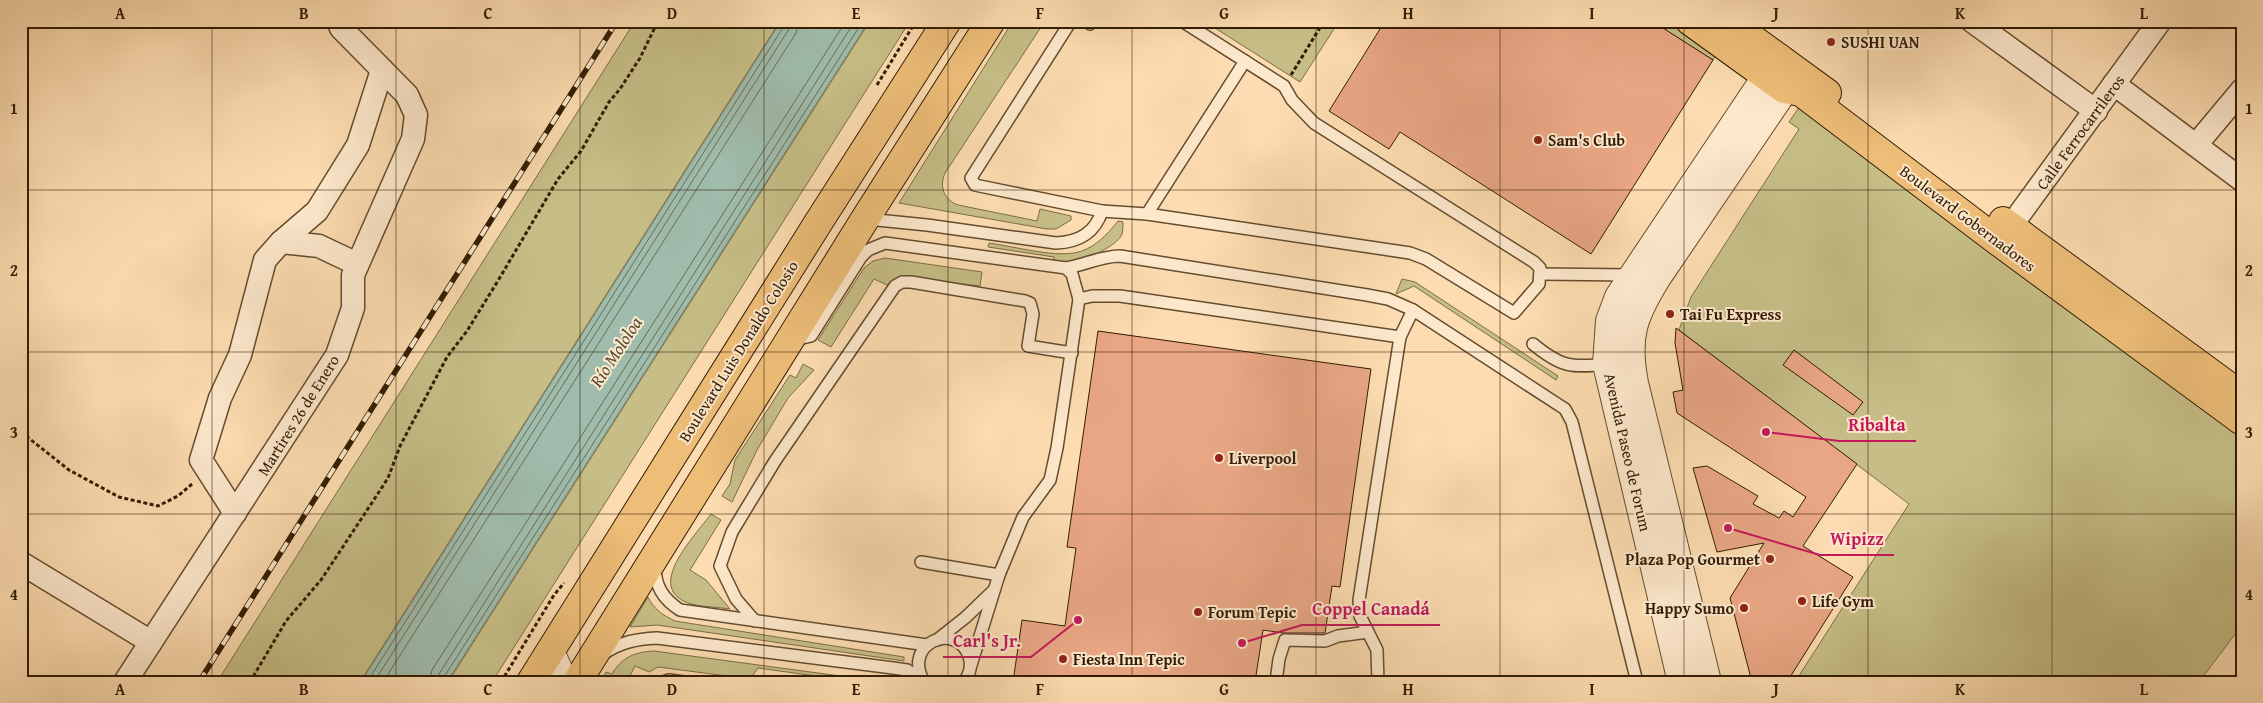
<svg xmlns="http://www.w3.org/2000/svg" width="2263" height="703" viewBox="0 0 2263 703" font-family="'Gentium Book Plus',serif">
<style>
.green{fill:#c6be86;stroke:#7c6d45}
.water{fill:#9fbcac;stroke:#737c69}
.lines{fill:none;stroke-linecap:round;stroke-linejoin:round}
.shore{stroke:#686c58;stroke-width:1}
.building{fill:#e9a684;stroke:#321c04}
.service-casing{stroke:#644c2f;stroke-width:14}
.minor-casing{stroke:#644c2f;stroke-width:25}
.tertiary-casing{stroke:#644c2f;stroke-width:30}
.primary-casing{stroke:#321c04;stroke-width:30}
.path{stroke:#321c04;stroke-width:3;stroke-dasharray:4 2.5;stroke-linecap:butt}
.service{stroke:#fde8cc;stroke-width:11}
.minor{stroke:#fde8cc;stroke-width:22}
.tertiary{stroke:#fde8cc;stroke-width:28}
.primary{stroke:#eebe78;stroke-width:28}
.rail-casing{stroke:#321c04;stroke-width:5.5}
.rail{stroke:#fde8cc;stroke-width:4;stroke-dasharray:11;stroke-linecap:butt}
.grid{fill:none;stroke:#321c04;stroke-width:1;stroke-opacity:0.55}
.poi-dot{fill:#8f2418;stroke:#fde8cc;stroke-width:2}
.labels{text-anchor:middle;stroke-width:4;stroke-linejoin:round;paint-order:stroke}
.poi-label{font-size:16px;font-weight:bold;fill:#321c04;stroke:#fde8cc;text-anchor:start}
.street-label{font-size:16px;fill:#321c04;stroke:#fde8cc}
.water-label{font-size:18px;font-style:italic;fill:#534c36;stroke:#fde8cc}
.leader{fill:none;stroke:#c2185b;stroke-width:2}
.callout-dot{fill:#c2185b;stroke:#fde8cc;stroke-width:2}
.callout-label{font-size:18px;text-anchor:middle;font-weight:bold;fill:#c2185b;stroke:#fde8cc;stroke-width:4;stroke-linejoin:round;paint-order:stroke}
.neatline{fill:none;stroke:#321c04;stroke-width:2}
.grid-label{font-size:16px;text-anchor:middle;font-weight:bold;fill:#321c04}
</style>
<rect width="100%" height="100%" fill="#fcdcb0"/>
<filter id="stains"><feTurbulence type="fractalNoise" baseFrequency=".004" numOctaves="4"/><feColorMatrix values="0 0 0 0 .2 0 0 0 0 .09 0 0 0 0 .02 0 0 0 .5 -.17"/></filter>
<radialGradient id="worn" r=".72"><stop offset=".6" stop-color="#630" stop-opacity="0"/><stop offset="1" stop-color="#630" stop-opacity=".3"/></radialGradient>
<g class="green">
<path d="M635 21H780L360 682H217Z"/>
<path d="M870 21H910L492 682H448Z"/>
<path d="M1013 21H1045L945 173C939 187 944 200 958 205L1037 221 1040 209 1071 216V220L1056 229H1047L899 203Z"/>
<path d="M1204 21H1339L1300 82Z"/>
<path d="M1668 21 1715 56 1713 60 1653 22Z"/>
<path d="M1802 103 2242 431V625L2199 682H1795L1909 504 1679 330 1691 297 1799 129 1789 122Z"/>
<path d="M1118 221 1123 222C1123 225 1123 230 1122 234 1118 246 1082 262 1069 263 1064 264 1058 262 1053 261L1054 257 988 247 989 243C1012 246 1052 257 1074 253 1093 250 1107 235 1118 221Z"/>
<path d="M885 258 982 272 980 286 903 277 894 279 887 285 874 279 831 347 818 340 864 268 873 261Z"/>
<path d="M1402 279 1415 282 1558 376 1556 380 1414 286 1396 294Z"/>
<path d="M803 364 814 370 788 398 757 450 732 502 722 496 730 484 735 460 790 375 796 378Z"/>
<path d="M711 514 721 520 690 570 706 580 730 609C718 607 703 607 691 604 642 589 695 536 711 514Z"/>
<path d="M648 597C654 610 663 615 675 621L904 657V661L657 625 630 627Z"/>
<path d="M654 651 885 682H859L758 668 750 679 658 667 649 672 635 666 627 682H601L606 672 612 674C622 657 635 652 654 651Z"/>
</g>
<path class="water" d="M781 21H869L447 682H361Z"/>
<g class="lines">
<g class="shore">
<path d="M367 682 784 26 785 21"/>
<path d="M374 682 789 29 791 21"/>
<path d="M383 682 796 33 799 21"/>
<path d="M429 682 432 670 846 21"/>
<path d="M437 682 439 674 855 21"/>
<path d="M443 682 444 677 863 21"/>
</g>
</g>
<g class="building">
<path d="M1385 21H1652L1713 60 1591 254 1400 132 1389 149 1329 111Z"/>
<path d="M1676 328 1857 464 1803 546 1853 577 1787 682H1752L1730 598 1764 543 1717 552 1693 468 1707 466 1758 496 1753 504 1779 518 1784 511 1793 517 1806 497 1677 413 1673 392 1683 390 1675 343Z"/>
<path d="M1098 331 1371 369 1340 587 1332 586 1325 633H1283L1263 630 1255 682H1013L1022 620 1065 626 1076 548 1067 547Z"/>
<path d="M1794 350 1863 402 1853 415 1783 365Z"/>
</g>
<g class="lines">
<defs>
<g id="service">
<path d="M1071 21 971 178 975 185 1102 211 1147 214 1410 253 1426 259 1514 313 1539 284 1540 268 1534 262 1314 123 1292 100 1284 86 1182 21"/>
<path d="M1086 21 1090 24 1091 21"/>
<path d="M1147 214 1245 61"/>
<path d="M867 219 927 225 1056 243C1079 242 1095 233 1102 211"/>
<path d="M1066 268 1072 274 1079 299"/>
<path d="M1541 274 1632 275"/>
<path d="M1400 337 1413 310 1565 409 1572 422 1637 682"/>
<path d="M794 340 811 336 861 257 868 250 885 243 1066 268C1085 265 1101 256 1120 256L1367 295 1388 299 1413 310"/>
<path d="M1533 344C1561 367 1571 368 1607 364"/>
<path d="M921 562 999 575"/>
<path d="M655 566C655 586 663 599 680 610L927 645"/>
<path d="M755 621 736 599 720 566 732 532 775 461 895 286 902 282H911L1025 301 1030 303 1033 314 1028 346 1072 353"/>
<path d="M937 640 966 617 994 590"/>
<path d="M603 654C620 642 637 639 657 638L893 668 907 670 923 680"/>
<path d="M971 665 999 575 1023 517 1050 480 1057 448 1079 299 1092 296H1120L1400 337 1359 600 1360 616 1377 650 1378 682"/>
<path d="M923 680C903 643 956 621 969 656 972 665 970 674 964 682"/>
<path d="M663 682 669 680 684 682"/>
<path d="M1276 682 1279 659 1285 640 1325 641 1338 636 1368 632"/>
</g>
<g id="minor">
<path d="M1972 21 2096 111"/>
<path d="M2114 84 2242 180"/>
<path d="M2196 145 2242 90"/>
<path d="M2000 241 2160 21"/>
<path d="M281 242 319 246 357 264"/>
<path d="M235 513 201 460 220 398 240 355 265 260 281 242 317 211 358 145 382 70"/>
<path d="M21 563 151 642"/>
<path d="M125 682 337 355 353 308V275L413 139 416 115 407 95 341 28 338 21"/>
</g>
<g id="tertiary">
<path d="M550 652 564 682"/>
<path d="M1682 682 1607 364 1610 321 1619 297 1779 58"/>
<path d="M1707 682 1634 383C1625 336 1633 316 1657 277L1796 72"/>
</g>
<g id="primary">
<path d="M1690 21 1784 89 1801 92 1999 242 2242 421"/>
<path d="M1728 21 1827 93"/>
<path d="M2003 221 2242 396"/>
<path d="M531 682 818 223 947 21"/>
<path d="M577 682 865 219 991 21"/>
</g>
</defs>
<use href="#service" class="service-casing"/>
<use href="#minor" class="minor-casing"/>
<use href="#tertiary" class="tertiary-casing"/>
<use href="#primary" class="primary-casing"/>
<g class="path">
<path d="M1291 75 1324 21"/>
<path d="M877 85 916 21"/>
<path d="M21 432 69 470 119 497 158 506 178 496 192 484"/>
<path d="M250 682 286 621 321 580 379 492 388 478 400 446 447 357 467 331 499 279 558 179 581 151 609 102 620 89 640 58 658 21"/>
<path d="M501 682 554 595 564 583"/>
</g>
<use href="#service" class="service"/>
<use href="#minor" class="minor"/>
<use href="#tertiary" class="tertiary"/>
<use href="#primary" class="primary"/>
<defs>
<path id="rail" d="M199 682 617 21"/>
</defs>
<use href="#rail" class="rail-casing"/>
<use href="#rail" class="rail"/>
</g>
<path class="grid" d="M212 21V682M396 21V682M580 21V682M764 21V682M948 21V682M1132 21V682M1316 21V682M1500 21V682M1684 21V682M1868 21V682M2052 21V682M21 190H2242M21 352H2242M21 514H2242"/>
<g class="poi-dot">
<circle cx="1831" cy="42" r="5"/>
<circle cx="1538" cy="140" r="5"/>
<circle cx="1670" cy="314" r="5"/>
<circle cx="1219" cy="458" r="5"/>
<circle cx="1770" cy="559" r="5"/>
<circle cx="1802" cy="601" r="5"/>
<circle cx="1744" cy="608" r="5"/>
<circle cx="1198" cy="612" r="5"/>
<circle cx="1063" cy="659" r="5"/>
</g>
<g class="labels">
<g class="poi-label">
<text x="1841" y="48">SUSHI UAN</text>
<text x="1548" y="146">Sam's Club</text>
<text x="1680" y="320">Tai Fu Express</text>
<text x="1229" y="464">Liverpool</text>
<text x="1760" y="565" text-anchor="end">Plaza Pop Gourmet</text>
<text x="1812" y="607">Life Gym</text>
<text x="1734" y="614" text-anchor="end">Happy Sumo</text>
<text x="1208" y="618">Forum Tepic</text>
<text x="1073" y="665">Fiesta Inn Tepic</text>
</g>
<g class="street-label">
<text transform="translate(2080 132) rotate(-54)" y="6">Calle Ferrocarrileros</text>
<text transform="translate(1968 218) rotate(37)" y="6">Boulevard Gobernadores</text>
<text transform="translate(738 351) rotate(-58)" y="6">Boulevard Luis Donaldo Colosio</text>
<text transform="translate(298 415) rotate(-58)" y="6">Martires 26 de Enero</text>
<text transform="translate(1628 452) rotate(77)" y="6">Avenida Paseo de Forum</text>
</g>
<g class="water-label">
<text transform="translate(616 352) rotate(-57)" y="6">Río Mololoa</text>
</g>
</g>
<path class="leader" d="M1766 432L1839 441H1916M1728 528L1820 555H1894M1242 643L1302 625H1440M1078 620L1031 657H943"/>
<g class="callout-dot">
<circle cx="1766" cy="432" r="5"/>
<circle cx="1728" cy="528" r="5"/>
<circle cx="1242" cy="643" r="5"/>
<circle cx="1078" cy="620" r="5"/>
</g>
<g class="callout-label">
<text x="1877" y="431">Ribalta</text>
<text x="1857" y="545">Wipizz</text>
<text x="1371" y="615">Coppel Canadá</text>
<text x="987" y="647">Carl's Jr.</text>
</g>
<rect width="2263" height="703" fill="none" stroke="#fcdcb0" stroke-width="55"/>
<rect x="28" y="28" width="2208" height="648" class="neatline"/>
<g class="grid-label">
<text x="120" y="19">A</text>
<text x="304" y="19">B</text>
<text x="488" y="19">C</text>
<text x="672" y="19">D</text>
<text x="856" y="19">E</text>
<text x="1040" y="19">F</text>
<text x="1224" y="19">G</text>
<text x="1408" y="19">H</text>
<text x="1592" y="19">I</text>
<text x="1776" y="19">J</text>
<text x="1960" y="19">K</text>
<text x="2144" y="19">L</text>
<text x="14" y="114">1</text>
<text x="2249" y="114">1</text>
<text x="14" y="276">2</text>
<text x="2249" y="276">2</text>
<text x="14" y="438">3</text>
<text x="2249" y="438">3</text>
<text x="14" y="600">4</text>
<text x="2249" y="600">4</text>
<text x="120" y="695">A</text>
<text x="304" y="695">B</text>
<text x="488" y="695">C</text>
<text x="672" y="695">D</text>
<text x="856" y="695">E</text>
<text x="1040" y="695">F</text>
<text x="1224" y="695">G</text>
<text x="1408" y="695">H</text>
<text x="1592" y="695">I</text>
<text x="1776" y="695">J</text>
<text x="1960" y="695">K</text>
<text x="2144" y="695">L</text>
</g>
<rect width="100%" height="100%" filter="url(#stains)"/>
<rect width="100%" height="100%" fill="url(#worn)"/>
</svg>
